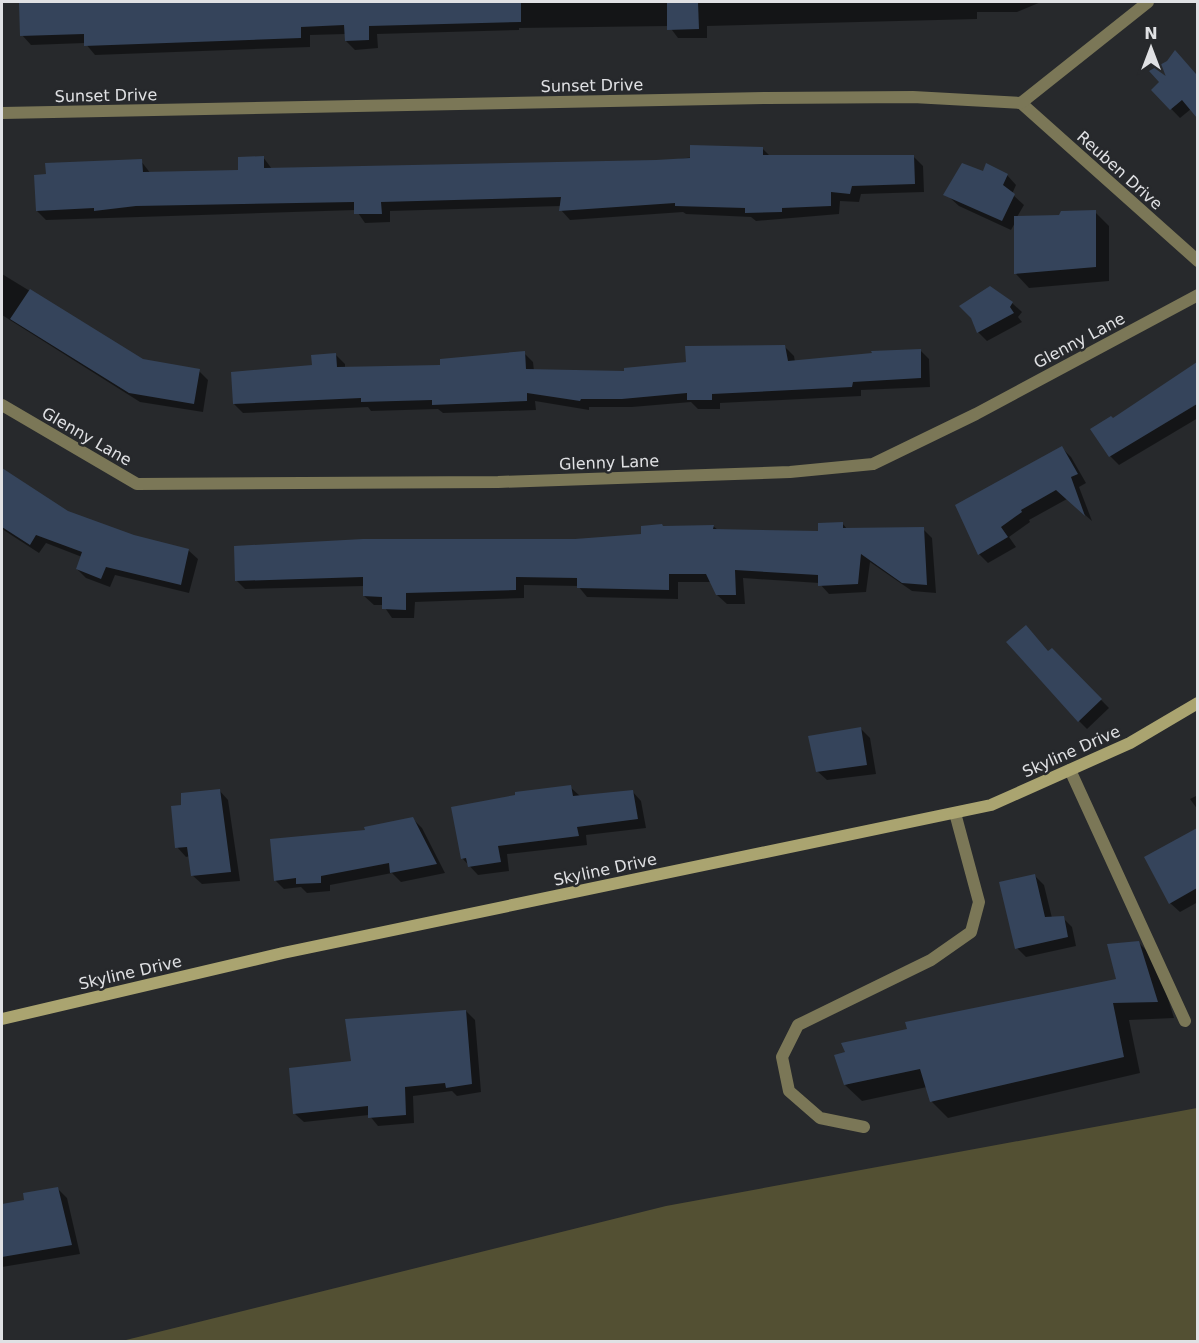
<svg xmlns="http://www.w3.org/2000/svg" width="1199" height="1343" viewBox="0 0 1199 1343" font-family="'DejaVu Sans',sans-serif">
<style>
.forest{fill:#535033}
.shadow{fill:#0007}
.building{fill:#35445b}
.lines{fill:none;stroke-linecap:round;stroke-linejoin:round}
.lane{stroke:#7b7757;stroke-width:12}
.street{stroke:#7b7757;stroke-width:12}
.secondary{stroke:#aaa470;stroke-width:12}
.labels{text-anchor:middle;stroke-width:5;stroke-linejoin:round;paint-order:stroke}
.street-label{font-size:16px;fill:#e0e1e4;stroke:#27292c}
</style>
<rect width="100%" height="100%" fill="#27292c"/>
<path class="forest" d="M1197 1108V1341H122L666 1206Z"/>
<g class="shadow">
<path d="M20 2H1041L1017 12H977V19L707 26V38H678L669 26 519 28V30L377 34 378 48 355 50 346 41V34L310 35V47L95 55 85 43 31 45 22 35Z"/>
<path d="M1184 61 1198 76V116L1191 109 1180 118 1153 90Z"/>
<path d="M762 148 771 157H914L923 166 924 192 861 194 859 202 840 201 839 214 756 221 751 217 686 214 683 212 570 220 561 210V206L390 211V222L365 223 356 210 46 220 37 211 141 161 151 174 239 171 263 157 272 169 656 162Z"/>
<path d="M983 173 1007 175 1016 185 1012 194 1024 205 1017 217 1060 216 1095 212 1109 226V281L1029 288 1016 274V221L1011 230 959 206 949 197Z"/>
<path d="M2 274 143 360 199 371 208 380 203 412 140 402 2 315Z"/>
<path d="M1012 303 1022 312 1018 317 1022 322 987 341 978 332Z"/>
<path d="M784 346 794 356 795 362 920 350 929 359 930 387 861 390V396L720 403V409H698L691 402 632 407H589V410L535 401 536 410 443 413 438 409 371 411 368 407 243 413 234 404 335 354 345 364V368L442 366 524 353 533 362 534 371 626 372Z"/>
<path d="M1198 364V418L1119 465 1110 456 1113 420Z"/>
<path d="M1062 448 1071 457 1086 483 1079 487 1092 521 1067 499 1029 520 1030 522 1009 537 1016 547 988 563 979 554 957 506Z"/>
<path d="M2 472 67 513 133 537 188 550 198 559 189 593 115 575 110 587 86 578 77 569 82 557 46 543 39 553 2 529Z"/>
<path d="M842 523 848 530 923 529 932 538 936 593 912 591 870 562 866 592 829 594 819 583 743 578 745 604H727L717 595 711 582H678V599L587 597 578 586 524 585V598L415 602 414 618H392L383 605H374L364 596V586L245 589 236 580 575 541 642 536 664 528 713 526 718 530 819 533Z"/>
<path d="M1052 650 1109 708 1087 729 1079 721 1049 653Z"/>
<path d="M861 729 870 738 876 774 827 780 817 771Z"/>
<path d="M570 787 580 796 632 791 641 801 646 828 586 835 587 845 507 854 509 871 478 875 462 858Z"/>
<path d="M219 790 228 800 240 881 202 884 192 875 190 856 186 857 177 847 183 806Z"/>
<path d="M1198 795V810L1190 799Z"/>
<path d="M412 818 422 828 445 873 401 882 392 873 330 885V891L307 893 301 887 284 889 275 880 366 831Z"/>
<path d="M1194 831 1198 835V902L1180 912 1170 903 1146 858Z"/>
<path d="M1035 876 1044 885 1052 918H1063L1072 927 1076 946 1026 957 1017 948Z"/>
<path d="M1139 943 1156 960 1174 1018 1129 1020 1140 1073 948 1118 932 1102 927 1087 862 1101 845 1085 1118 981Z"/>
<path d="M466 1011 475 1020 481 1092 457 1096 452 1091 413 1096 414 1123 378 1126 369 1115 304 1122 295 1114 353 1063Z"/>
<path d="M58 1189 67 1198 80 1254 2 1267V1205L26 1201Z"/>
</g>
<g class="building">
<path d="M19 2H521V22L369 26V40L345 41 344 25 301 27V38L84 46V34L20 36Z"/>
<path d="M667 2H698L699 29 667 30Z"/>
<path d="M1175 50 1197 75V118L1182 100 1170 110 1151 90 1159 82 1149 71 1167 61Z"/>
<path d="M690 145 763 147V155H914L915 184 852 186 850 194 831 192V206L782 208V212L745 213V208L675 206V203L559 211 561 197 381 202 382 214H354V202L136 206 94 211V208L36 211 34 175 46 174 45 163 142 159 143 172 238 170V157L264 156V168L656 160 690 158Z"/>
<path d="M962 163 983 171 986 163 1008 174 1003 185 1015 194 1002 221 943 195Z"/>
<path d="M1096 210V267L1014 274V216L1059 215 1061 211Z"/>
<path d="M990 286 1013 302 1010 307 1014 313 977 333 971 318 959 306Z"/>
<path d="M30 289 143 359 200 369 194 404 129 393 10 319Z"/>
<path d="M785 345 788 361 872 353 871 351 921 349V378L853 382 852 387 712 394V400H687V393L622 399H581L580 401 527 393V401L482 403 432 405V400L361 402V398L233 404 231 372 312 365 311 355 336 353 337 367 440 365V359L525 351 526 369 624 371V368L686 362 685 346Z"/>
<path d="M1197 362V404L1109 457 1090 429 1111 416 1113 418Z"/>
<path d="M1062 446 1078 474 1071 477 1085 516 1056 490 1021 510 1022 512 1001 527 1008 537 978 555 955 505Z"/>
<path d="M2 468 68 511 134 535 189 549 181 585 106 567 101 579 76 569 82 552 36 535 30 545 2 527Z"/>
<path d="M843 522V528L924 527 927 585 902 583 861 554 858 584 818 586V575L735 570 736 595H716L706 574H669V590L577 588V578L516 577V590L406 593V610L382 609V597L363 596V577L235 581 234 546 363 539H575L641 534V526L662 524 663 526 714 525 713 529 818 531V523Z"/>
<path d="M1026 625 1048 651 1052 648 1102 699 1078 722 1006 642Z"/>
<path d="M861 727 867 765 816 772 808 736Z"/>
<path d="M571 785 573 796 633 790 638 819 577 827 579 836 498 846 501 862 468 867 466 858 461 859 451 807 515 795V792Z"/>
<path d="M220 789 231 872 191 876 187 847 175 848 171 806 181 805V793Z"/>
<path d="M413 817 437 864 390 873 389 863 321 876V883L296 884V878L274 881 270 839 365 830 364 827Z"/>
<path d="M1197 828V888L1169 904 1144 857Z"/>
<path d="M1035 874 1045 917 1064 916 1068 937 1015 949 999 882Z"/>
<path d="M1139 941 1158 1002 1113 1003 1124 1057 930 1102 920 1069 844 1085 834 1055 845 1052 841 1043 907 1029 905 1022 1116 979 1107 944Z"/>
<path d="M466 1010 472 1084 446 1088 445 1083 405 1087 406 1115 368 1118V1106L293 1114 289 1068 351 1061 345 1019Z"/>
<path d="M58 1187 72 1245 2 1257V1204L24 1200 23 1193Z"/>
</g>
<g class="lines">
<g class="lane">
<path d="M1070 770 1185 1021"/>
<path d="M864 1127 820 1118 789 1091 782 1057 798 1025 931 960 971 932 979 902 955 813"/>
</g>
<g class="street">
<path d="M1021 103 1198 261"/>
<path d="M2 113 768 98 913 97 1021 103 1148 2"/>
<path d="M2 405 137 484 498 482 790 472 873 464 976 414 1198 295"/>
</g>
<path class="secondary" d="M2 1019 283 953 991 805 1130 743 1198 703"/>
</g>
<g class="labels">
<g class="street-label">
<text transform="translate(592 85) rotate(-1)" y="6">Sunset Drive</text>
<text transform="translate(106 95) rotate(-1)" y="6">Sunset Drive</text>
<text transform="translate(1120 170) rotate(42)" y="6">Reuben Drive</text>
<text transform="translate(1079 340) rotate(-28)" y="6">Glenny Lane</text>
<text transform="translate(87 436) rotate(30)" y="6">Glenny Lane</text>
<text transform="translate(609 462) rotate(-2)" y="6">Glenny Lane</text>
<text transform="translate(1071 751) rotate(-24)" y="6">Skyline Drive</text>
<text transform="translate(605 869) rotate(-12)" y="6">Skyline Drive</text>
<text transform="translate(130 972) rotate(-13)" y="6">Skyline Drive</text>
</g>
</g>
<rect width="1199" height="1343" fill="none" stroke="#e0e1e4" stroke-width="6"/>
<g transform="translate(1151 48)" stroke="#27292c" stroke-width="4.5" paint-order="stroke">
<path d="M0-4.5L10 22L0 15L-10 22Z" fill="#e0e1e4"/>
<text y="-9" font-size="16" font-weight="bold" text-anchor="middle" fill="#e0e1e4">N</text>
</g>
</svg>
